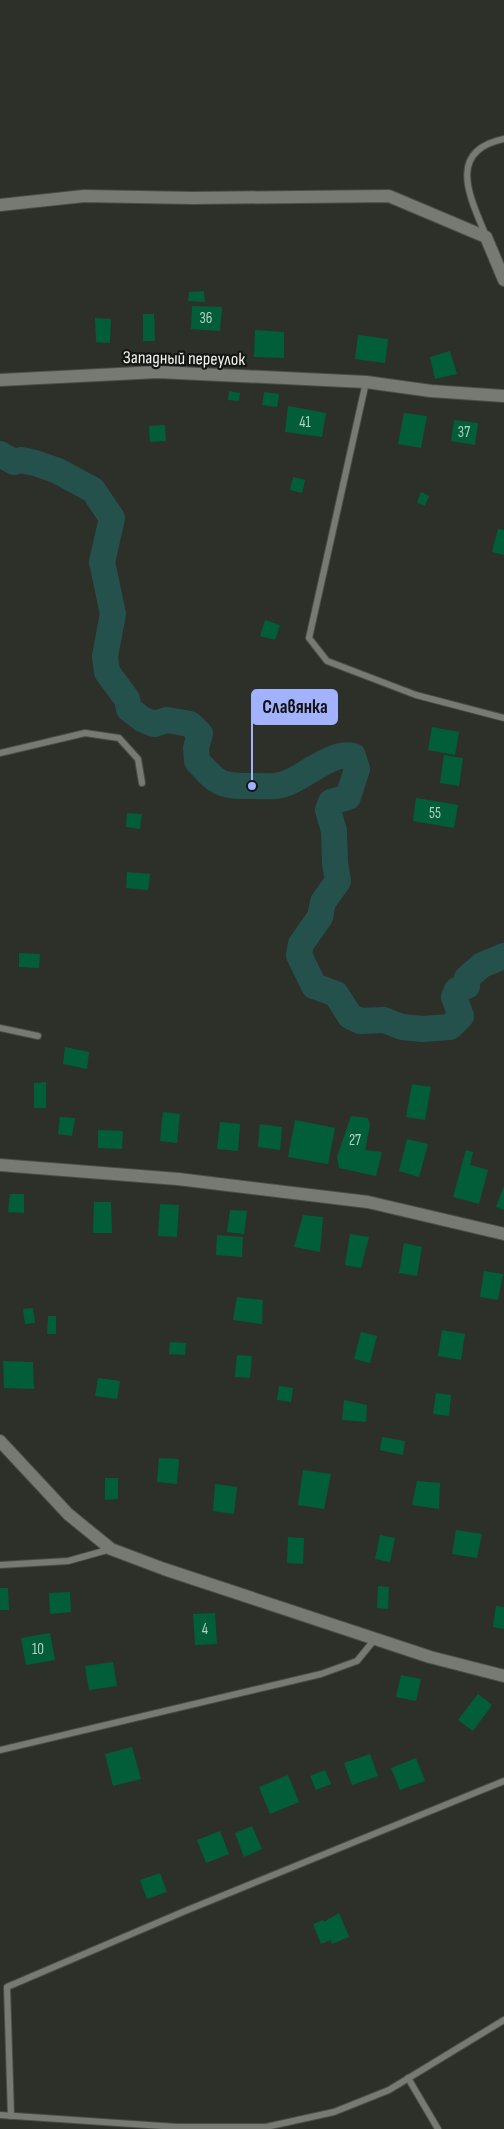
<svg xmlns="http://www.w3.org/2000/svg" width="504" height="2129" viewBox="0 0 504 2129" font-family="'Sofia Sans Condensed',sans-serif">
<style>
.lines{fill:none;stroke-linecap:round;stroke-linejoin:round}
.river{stroke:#25514d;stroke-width:26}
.building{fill:#025e39}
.service-casing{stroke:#4a4d47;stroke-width:8}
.minor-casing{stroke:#4a4d47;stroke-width:14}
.service{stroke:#767a72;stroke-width:6}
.minor{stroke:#767a72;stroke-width:12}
.labels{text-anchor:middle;stroke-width:4.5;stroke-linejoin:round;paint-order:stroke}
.number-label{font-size:15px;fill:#b6cfc2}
.street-label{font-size:18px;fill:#f2f5f0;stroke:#151714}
.leader{fill:none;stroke:#a3b2fd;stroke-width:2}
.callout-dot{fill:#a3b2fd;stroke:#151714;stroke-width:2}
.callout{fill:#a3b2fd;stroke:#a3b2fd;stroke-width:2}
.callout-label{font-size:19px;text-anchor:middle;font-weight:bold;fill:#111}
</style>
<rect width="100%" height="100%" fill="#2c3029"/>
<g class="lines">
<path class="river" d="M0 454 14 462 21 460 35 463 58 471 93 490 112 518 102 562 113 614 105 656 107 672 127 699 129 709 142 719 154 724 167 720 190 724 200 734 196 748 197 761C219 785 220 786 253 786 264 786 275 788 287 783 306 776 332 751 353 756L357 769 348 797 331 802 328 810 334 831 335 863 338 881 323 902 320 917 301 944 299 955 314 986 336 994 350 1016 360 1021 384 1020 402 1027 423 1029 450 1027 461 1016 454 997 457 990 467 986V978L482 965 504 956"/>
</g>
<g class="building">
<path d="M204 291 205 302 188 301 189 292Z"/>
<path d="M192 306 222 307 220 331 191 329Z"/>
<path d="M143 314H154L155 341H143Z"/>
<path d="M95 318 111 319 110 343 96 342Z"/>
<path d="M255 330 284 332V358L254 357Z"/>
<path d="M358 335 388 339 385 363 355 359Z"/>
<path d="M450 351 457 374 435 379 430 357Z"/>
<path d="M229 391 240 393 239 401 228 400Z"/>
<path d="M264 392 279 394 277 407 262 405Z"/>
<path d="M288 406 326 413 322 437 285 432Z"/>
<path d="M404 413 427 416 421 448 398 444Z"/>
<path d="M454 420 478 423 475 445 451 441Z"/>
<path d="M165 425 166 441 150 442 149 426Z"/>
<path d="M293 477 305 480 302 493 290 490Z"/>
<path d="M421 492 429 496 425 506 417 503Z"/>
<path d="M498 529 504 530V555L492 552Z"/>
<path d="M265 620 280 625 275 640 260 636Z"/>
<path d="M432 727 459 732 455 755 428 750Z"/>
<path d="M444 755 463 758 459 786 440 783Z"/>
<path d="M416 798 458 805 454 828 413 821Z"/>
<path d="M127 813 142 814 140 829 126 827Z"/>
<path d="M127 872 150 874 148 890 126 888Z"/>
<path d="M19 953 40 954 39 968 19 967Z"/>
<path d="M65 1047 89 1052 87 1069 63 1064Z"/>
<path d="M46 1082V1108H34V1083Z"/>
<path d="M412 1084 431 1087 425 1120 406 1117Z"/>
<path d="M163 1112 180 1114 177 1143 160 1141Z"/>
<path d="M351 1116 368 1118 370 1126 365 1150 382 1152 376 1176 339 1168 337 1157Z"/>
<path d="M60 1117 75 1118 72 1136 58 1134Z"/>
<path d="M295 1120 335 1128 328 1164 288 1157Z"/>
<path d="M220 1122 240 1124 238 1151 217 1149Z"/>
<path d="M260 1124 282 1127 280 1150 258 1147Z"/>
<path d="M98 1130 123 1131 122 1149 98 1148Z"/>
<path d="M407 1139 428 1144 419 1177 399 1171Z"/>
<path d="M466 1150 473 1152 470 1165 488 1170 479 1204 453 1197Z"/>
<path d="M504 1186V1210L496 1207Z"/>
<path d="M10 1194H24V1213L8 1212Z"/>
<path d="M94 1202H111L112 1233H93Z"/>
<path d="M160 1204 179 1205 177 1237 158 1236Z"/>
<path d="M230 1210 247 1211 244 1234 227 1232Z"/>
<path d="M303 1215 323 1217 320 1252 294 1247Z"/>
<path d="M350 1234 369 1237 361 1268 345 1265Z"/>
<path d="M217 1235 243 1237 242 1257 216 1255Z"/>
<path d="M404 1243 422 1247 417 1276 399 1273Z"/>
<path d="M484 1271 503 1274 498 1300 480 1297Z"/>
<path d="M237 1297 263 1300 262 1324 233 1320Z"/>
<path d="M33 1308 35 1323 25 1324 23 1309Z"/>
<path d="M48 1316H56V1334H47Z"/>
<path d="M442 1330 465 1334 461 1360 438 1356Z"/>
<path d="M361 1332 377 1336 370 1363 354 1359Z"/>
<path d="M170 1342 186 1343 185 1355 169 1354Z"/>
<path d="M237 1355 252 1356 250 1378 235 1377Z"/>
<path d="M3 1361 33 1362 34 1389 4 1388Z"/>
<path d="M98 1378 120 1381 117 1399 95 1396Z"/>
<path d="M279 1386 293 1388 291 1402 277 1400Z"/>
<path d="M436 1393 451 1395 449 1416 433 1414Z"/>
<path d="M344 1400 367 1405 366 1422 342 1420Z"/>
<path d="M382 1437 405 1441 403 1455 380 1450Z"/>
<path d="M159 1458 179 1459 177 1484 157 1482Z"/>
<path d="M303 1470 331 1474 324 1509 298 1505Z"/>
<path d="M105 1478H118V1499L105 1500Z"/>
<path d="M417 1481 440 1483 439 1509 412 1505Z"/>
<path d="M215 1484 237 1487 234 1514 213 1511Z"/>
<path d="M456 1530 482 1534 477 1558 452 1554Z"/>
<path d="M380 1535 395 1538 390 1562 375 1559Z"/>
<path d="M288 1537 304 1538 303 1564 287 1563Z"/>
<path d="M378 1586 389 1587 388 1609 377 1608Z"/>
<path d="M0 1588H8L9 1610H0Z"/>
<path d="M70 1592 71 1612 50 1614 49 1593Z"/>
<path d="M496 1606 504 1607V1629L493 1627Z"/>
<path d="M215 1613 217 1644 195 1645 193 1614Z"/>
<path d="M50 1633 55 1660 26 1665 21 1638Z"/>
<path d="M113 1662 117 1686 89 1690 85 1666Z"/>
<path d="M401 1675 421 1679 416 1701 396 1697Z"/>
<path d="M478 1694 492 1705 473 1731 458 1720Z"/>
<path d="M132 1747 141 1779 113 1786 105 1754Z"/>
<path d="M370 1754 378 1776 352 1785 344 1763Z"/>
<path d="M416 1758 425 1781 400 1790 391 1768Z"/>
<path d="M325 1770 331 1784 316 1790 310 1776Z"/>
<path d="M288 1775 299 1802 270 1814 259 1787Z"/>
<path d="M252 1826 262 1849 244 1857 235 1833Z"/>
<path d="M220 1831 229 1854 206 1863 197 1840Z"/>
<path d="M160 1873 167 1892 147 1899 140 1880Z"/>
<path d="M339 1913 349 1937 332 1944 331 1940 321 1944 313 1924 323 1920 324 1922Z"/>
</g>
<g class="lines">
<defs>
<g id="service">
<path d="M486 236C471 199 445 151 504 139"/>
<path d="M366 382 309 638 327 661 416 695 504 718"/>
<path d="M0 753 85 733 119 738 138 759 142 783"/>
<path d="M0 1028 38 1036"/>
<path d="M0 1565 68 1561 111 1549"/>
<path d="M0 1750 321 1674 357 1661 375 1639"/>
<path d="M408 2078 438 2129"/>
<path d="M0 2115 177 2127H266L334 2112 389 2090 504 2020"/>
<path d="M11 2116 7 1987 185 1911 504 1781"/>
</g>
<g id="minor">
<path d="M0 205 84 196 193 198 389 196 486 237 504 280"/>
<path d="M0 380 158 372 366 382 431 391 504 396"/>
<path d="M0 1165 178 1179 368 1202 504 1234"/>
<path d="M0 1441 68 1514 111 1549 164 1569 430 1657 504 1676"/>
</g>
</defs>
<use href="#service" class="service-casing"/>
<use href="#minor" class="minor-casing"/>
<use href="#service" class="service"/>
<use href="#minor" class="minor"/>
</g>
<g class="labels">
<g class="number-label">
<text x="206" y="323">36</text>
<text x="305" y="427">41</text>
<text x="464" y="437">37</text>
<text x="435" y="818">55</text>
<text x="355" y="1145">27</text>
<text x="205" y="1634">4</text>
<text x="38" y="1654">10</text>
</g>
<g class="street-label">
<text transform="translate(184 358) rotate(1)" y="6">Западный переулок</text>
</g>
</g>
<path class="leader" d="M252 786L252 707"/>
<circle class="callout-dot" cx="252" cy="786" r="5"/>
<rect class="callout" x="252" y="690" width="85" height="34" rx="5"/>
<g class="callout-label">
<text x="295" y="713">Славянка</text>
</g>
</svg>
